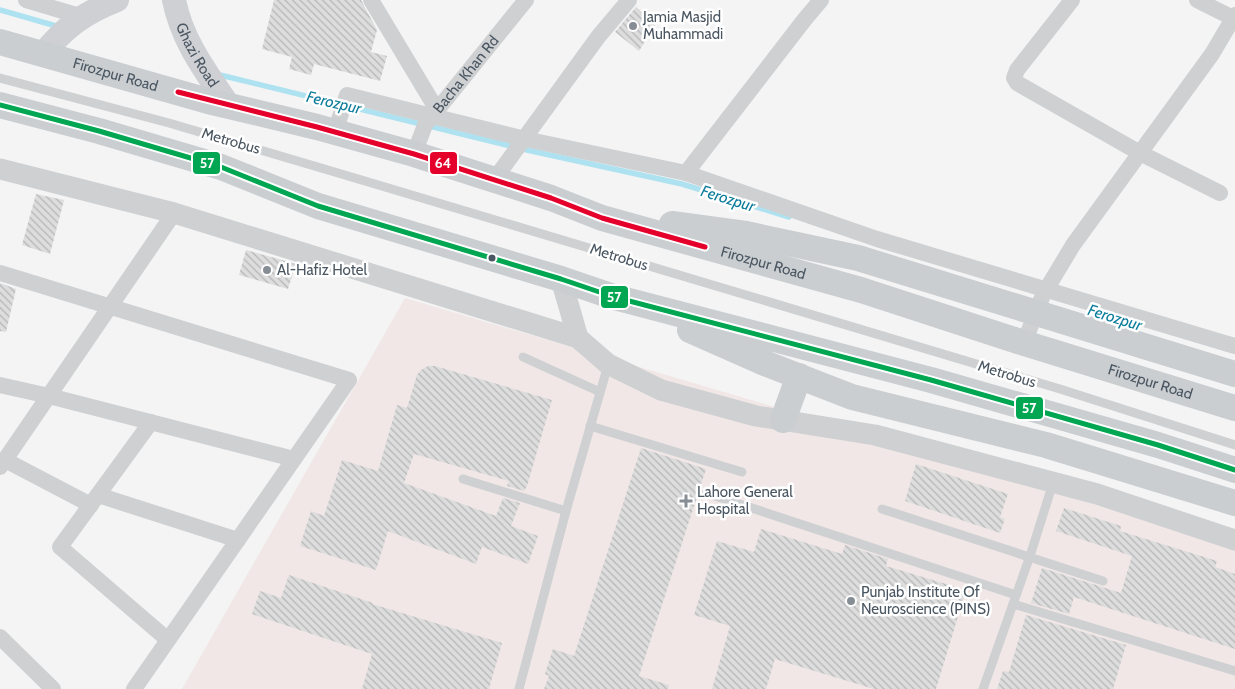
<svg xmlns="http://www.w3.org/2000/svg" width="1235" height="689" viewBox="0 0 1235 689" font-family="Cabin,sans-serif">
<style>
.medical{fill:#f1e7e6}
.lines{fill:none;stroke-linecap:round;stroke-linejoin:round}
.stream{stroke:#aee2f0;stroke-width:5.5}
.building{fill:url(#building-back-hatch)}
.service{stroke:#ced0d2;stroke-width:9}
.minor{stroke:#ced0d2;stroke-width:16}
.tertiary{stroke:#ced0d2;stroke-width:21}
.secondary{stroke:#ced0d4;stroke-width:24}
.primary{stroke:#caced1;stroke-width:26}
.bus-1-casing{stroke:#fff;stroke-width:9}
.bus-2-casing{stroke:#fff;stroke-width:9}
.bus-1{stroke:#e4002b;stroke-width:5}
.bus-2{stroke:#00a651;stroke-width:5}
.poi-dot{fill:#868d94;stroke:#fff;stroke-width:2}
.bus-dot{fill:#4a5661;stroke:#fff;stroke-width:2}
.labels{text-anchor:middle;stroke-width:5;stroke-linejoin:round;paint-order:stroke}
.poi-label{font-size:15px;fill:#4a5661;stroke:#fff;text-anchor:start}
.street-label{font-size:15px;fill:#4a5661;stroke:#fff}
.water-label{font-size:16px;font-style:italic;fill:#0c7c9b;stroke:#fff}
.line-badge{stroke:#fff;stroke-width:2}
.badge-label{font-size:14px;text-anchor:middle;font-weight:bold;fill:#fff}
</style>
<defs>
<pattern id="building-back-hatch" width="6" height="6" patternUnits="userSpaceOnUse" patternTransform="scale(1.25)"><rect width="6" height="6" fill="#ddddde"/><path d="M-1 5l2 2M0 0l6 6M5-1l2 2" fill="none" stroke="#b5b6b7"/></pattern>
</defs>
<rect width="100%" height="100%" fill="#f4f4f4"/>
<path class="medical" d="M405 298 931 453 1235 549V689H182Z"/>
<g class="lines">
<g class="stream">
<path d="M0 10 56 26"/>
<path d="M216 74 527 150 682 184 789 217"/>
</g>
</g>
<g class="building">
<path d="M274 0H361L377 30 371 52 387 56 380 81 314 64 311 75 289 69 292 57 262 49Z"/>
<path d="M636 7 655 25 639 51 615 32Z"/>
<path d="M36 194 64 200 50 254 22 245Z"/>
<path d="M246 250 296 264 288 289 239 275Z"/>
<path d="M0 283 16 289 6 332 0 331Z"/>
<path d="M428 366H435L552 400 527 486 524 491 507 486 509 481 414 454 404 483 496 516 503 498 520 503 511 526 538 536 528 564 482 547 476 564 388 531 376 570 300 546 311 511 324 516 342 460 378 471 397 405 407 408 417 375 421 370Z"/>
<path d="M641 448 706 469 639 676 669 685 668 689H544L549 676 545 674 553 649 574 656Z"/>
<path d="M916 464 1008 494 1000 517 1005 519 1000 533 905 501Z"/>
<path d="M1064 508 1121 526 1120 531 1217 561 1215 567 1235 574V649L1074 597 1069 614 1031 603 1042 568 1121 593 1132 556 1056 531Z"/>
<path d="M761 529 842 554 845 545 888 559 886 566 966 590 936 689H874L775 659 766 689H712L730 626 694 615 717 541 754 552Z"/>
<path d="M289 575 373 603 372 604 502 643 489 689H362L372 654 252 614 260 591 281 598Z"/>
<path d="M1026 615 1126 645 1113 689H997L1003 671 1009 672Z"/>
</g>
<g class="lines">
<g class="service">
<path d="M0 78 169 123 365 181 1060 389 1235 445"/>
<path d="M523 357 600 392"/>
<path d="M590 426 742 472"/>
<path d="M463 479 566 511"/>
<path d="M706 493 1016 595"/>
<path d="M882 509 1103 581"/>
<path d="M1013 604 1235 671"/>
<path d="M519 689 566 511 608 365"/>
<path d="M983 689 1030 556 1053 483"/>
</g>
<g class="minor">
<path d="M26 0 83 17"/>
<path d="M371 0 437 110"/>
<path d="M1072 0 1017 70 1014 78 1017 83 1140 153 1220 193"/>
<path d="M1197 0 1235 19"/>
<path d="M335 132 347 95 525 139 686 173 877 239 1235 346"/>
<path id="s1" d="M414 154 425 125 526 0"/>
<path d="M686 173 805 19 821 0"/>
<path d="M494 180 598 37 629 0"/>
<path d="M0 273 349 380 134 689"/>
<path d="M1024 343 1043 295 1073 245 1212 54 1235 15"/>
<path d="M0 385 49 396 294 459"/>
<path d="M151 422 60 547 168 640"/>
<path d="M5 460 91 505"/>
<path d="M0 467 174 213"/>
<path d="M98 495 238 540"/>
<path d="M0 637 53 689"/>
</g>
<g class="tertiary">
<path d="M0 169 174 213 578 338"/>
<path d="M561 279 578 338 608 364 661 390 756 416 875 435 1097 494 1235 540"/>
</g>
<g class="secondary">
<path id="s2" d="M174 0C182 41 206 72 229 106"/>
<path d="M43 54C65 27 84 13 117 0"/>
</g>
<g class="primary">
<path id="s3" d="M0 42 208 101 317 127 414 154 551 198 602 218 861 290 1024 343 1235 408"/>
<path d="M0 105 99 131 221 167 318 206 561 279 614 297 931 380 1158 445 1235 470"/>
<path d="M672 224 746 234 858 258 1235 374"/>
<path d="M690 330 767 364 852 397 1046 445 1235 503"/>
<path d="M783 420 799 376"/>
</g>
<defs>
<path id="bus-1" d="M178 92 317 127 414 154 551 198 602 218 705 247"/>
<path id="bus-2" d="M0 105 99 131 221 167 318 206 561 279 614 297 931 380 1158 445 1235 470"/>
</defs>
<use href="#bus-1" class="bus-1-casing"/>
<use href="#bus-2" class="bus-2-casing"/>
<use href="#bus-1" class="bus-1"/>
<use href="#bus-2" class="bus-2"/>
</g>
<g class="poi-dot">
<circle cx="633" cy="26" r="5"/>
<circle cx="267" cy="270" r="5"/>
<path d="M683.5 493.5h5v5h5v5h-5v5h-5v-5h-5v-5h5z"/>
<circle cx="851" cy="601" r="5"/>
</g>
<circle class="bus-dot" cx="492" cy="258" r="4.5"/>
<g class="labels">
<g class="poi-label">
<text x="643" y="22">Jamia Masjid<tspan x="643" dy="17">Muhammadi</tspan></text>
<text x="277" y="275">Al-Hafiz Hotel</text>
<text x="697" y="497">Lahore General<tspan x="697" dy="17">Hospital</tspan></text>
<text x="861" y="597">Punjab Institute Of<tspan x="861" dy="17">Neuroscience (PINS)</tspan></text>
</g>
<g class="street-label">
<text dy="5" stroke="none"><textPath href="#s2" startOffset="60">Ghazi Road</textPath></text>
<text dy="5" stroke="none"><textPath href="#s1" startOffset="96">Bacha Khan Rd</textPath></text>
<text dy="5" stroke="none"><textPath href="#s3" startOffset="120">Firozpur Road</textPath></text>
<text transform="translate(231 141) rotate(16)" y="5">Metrobus</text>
<text transform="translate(619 257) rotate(17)" y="5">Metrobus</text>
<text dy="5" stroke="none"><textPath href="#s3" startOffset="795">Firozpur Road</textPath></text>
<text transform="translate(1007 374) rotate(17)" y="5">Metrobus</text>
<text dy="5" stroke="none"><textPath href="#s3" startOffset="1200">Firozpur Road</textPath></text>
</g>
<g class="water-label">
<text transform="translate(334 102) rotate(13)" y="6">Ferozpur</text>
<text transform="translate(728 198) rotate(17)" y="6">Ferozpur</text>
<text transform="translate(1115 317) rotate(17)" y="6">Ferozpur</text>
</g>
</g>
<g class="line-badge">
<rect x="192" y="151" width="29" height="24" rx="5" fill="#00a651"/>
<rect x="429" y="151" width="29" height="24" rx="5" fill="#e4002b"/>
<rect x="600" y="285" width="29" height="24" rx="5" fill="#00a651"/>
<rect x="1015" y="396" width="29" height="24" rx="5" fill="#00a651"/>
</g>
<g class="badge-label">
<text x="207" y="168">57</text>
<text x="443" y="168">64</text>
<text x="614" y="302">57</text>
<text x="1029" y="413">57</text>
</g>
</svg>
